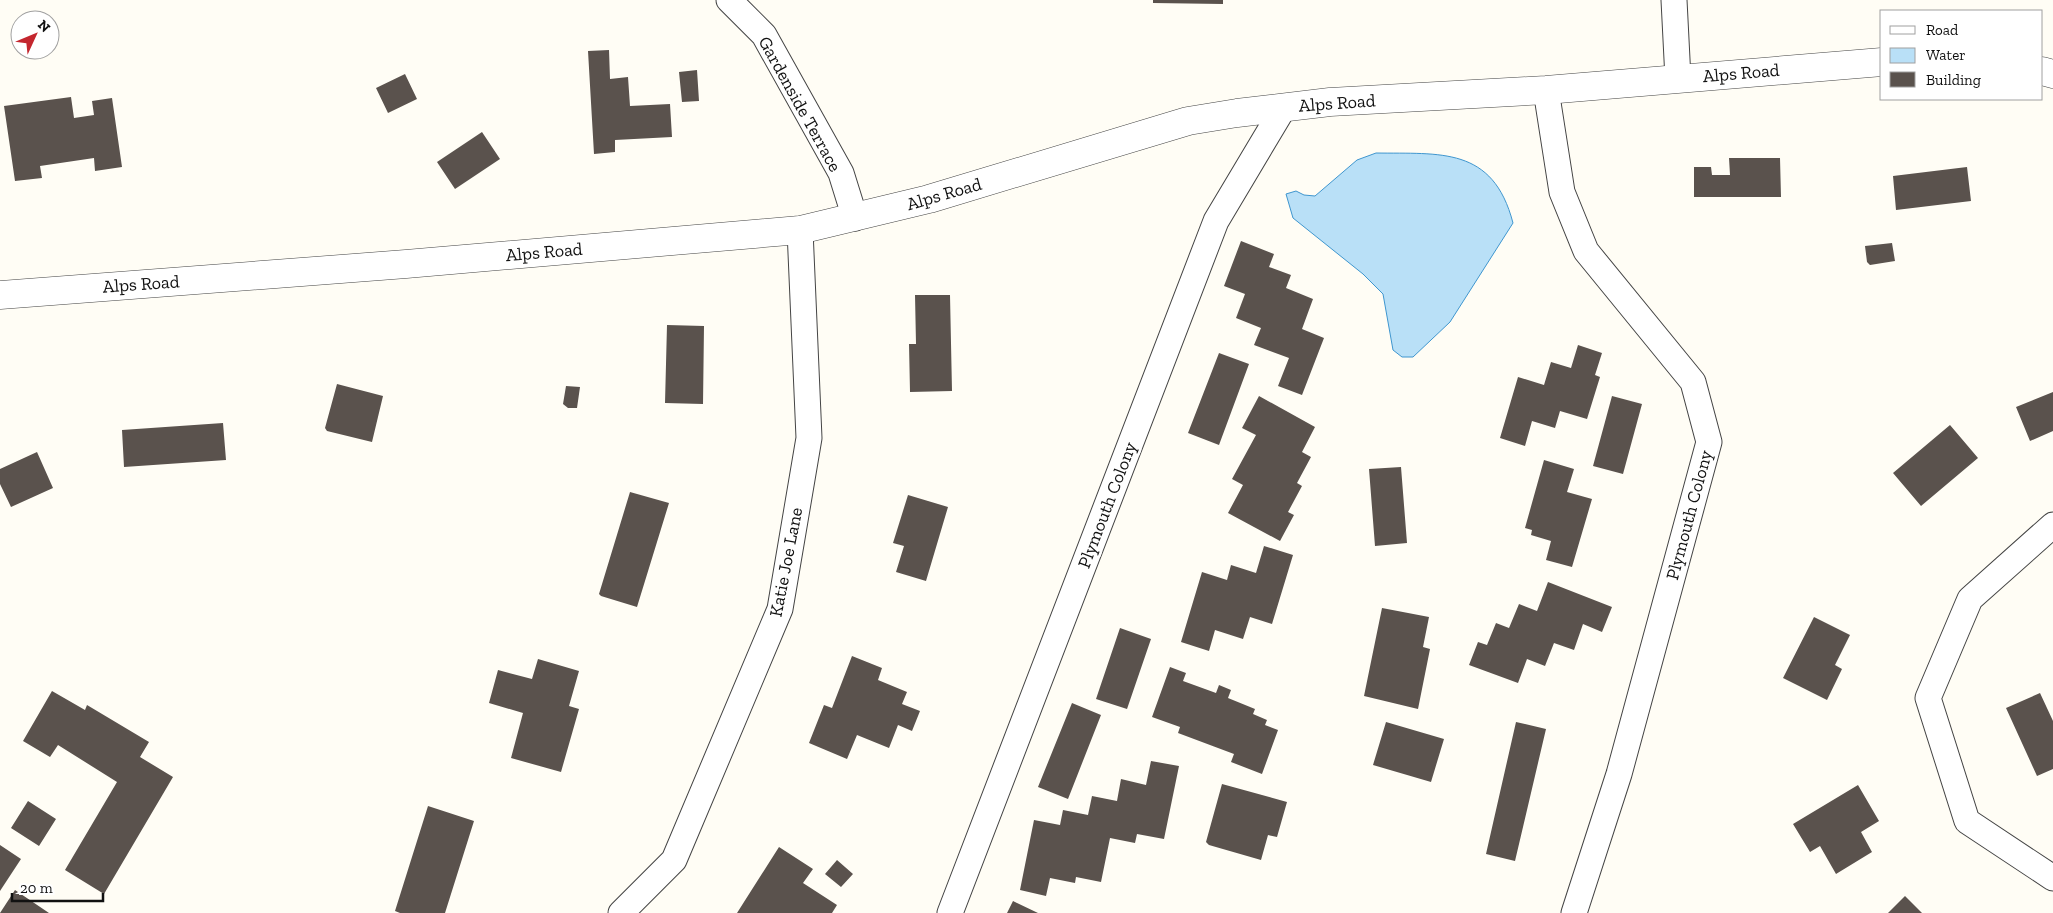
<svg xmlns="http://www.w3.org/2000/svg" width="2053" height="913" font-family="'Zilla Slab',serif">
<rect width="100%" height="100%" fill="#fffdf5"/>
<path fill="#b9e0f7" stroke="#3f96cf" d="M1376,153C1440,154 1493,146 1513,223L1450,322L1413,357H1402L1393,350L1383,294L1363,274L1293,218L1286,194L1296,191L1304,195L1315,196L1357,160Z"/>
<path fill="#5a524d" d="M1153,0H1223V4L1153,3Z
M609,50L610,79L628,77L630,106L670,104L672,137L615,140V152L594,154L588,51Z
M697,70L699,101L682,102L679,72Z
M405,74L417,99L388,113L376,88Z
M71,97L74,118L94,115L92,101L112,98L122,167L95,171L94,158L40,166L42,178L15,181L4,106Z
M482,132L500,159L455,189L437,162Z
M1729,158H1780L1781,197H1694V167H1711L1712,175H1730Z
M1967,167L1971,201L1896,210L1893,176Z
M1241,241L1274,254L1269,267L1291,275L1286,288L1313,299L1302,329L1324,338L1302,395L1278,386L1289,358L1254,345L1261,328L1236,318L1245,294L1224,286Z
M1892,243L1895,261L1870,265L1867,262L1865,246Z
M915,295H950L952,391L910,392L909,344H916Z
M667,325L704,326L703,404L665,403Z
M1578,345L1602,353L1595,375L1600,377L1587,419L1560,411L1555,428L1532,421L1525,446L1500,438L1518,377L1544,385L1551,362L1571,368Z
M1219,353L1249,364L1219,445L1188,433Z
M337,384L383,396L372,442L327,431L325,428Z
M566,386L580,387L577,408H568L563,404Z
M2053,392V431L2030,441L2016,407Z
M1259,396L1315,427L1302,452L1311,457L1297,483L1302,486L1288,512L1294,515L1280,541L1228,513L1243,485L1232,479L1256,435L1242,428Z
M1612,396L1642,404L1623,474L1593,466Z
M223,423L226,460L124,467L122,430Z
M1950,425L1978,458L1921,506L1893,473Z
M37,452L53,488L11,507L0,484V469Z
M1544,460L1574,469L1567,492L1592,499L1572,567L1546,560L1551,541L1531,535L1532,530L1525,528Z
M1401,467L1407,543L1375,546L1369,469Z
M630,492L669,503L637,607L601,596L599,594Z
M908,495L948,507L926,581L896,572L904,546L893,543Z
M1264,546L1293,555L1272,624L1250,617L1243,639L1215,630L1209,651L1181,642L1202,572L1227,580L1231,565L1256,573Z
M1548,582L1612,607L1602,632L1583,624L1574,650L1554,643L1545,666L1527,659L1518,683L1469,665L1478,642L1487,645L1496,623L1509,628L1519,604L1537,611Z
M1382,608L1429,617L1423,647L1430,649L1418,709L1364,696Z
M1814,617L1850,635L1835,665L1842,669L1827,700L1783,678Z
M1120,628L1151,639L1127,709L1096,699Z
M852,656L882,668L878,680L907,692L902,704L920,711L912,731L898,725L889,748L857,735L847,759L809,743L824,705L832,708Z
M538,659L579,671L569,706L579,709L561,772L511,758L523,713L489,703L498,670L532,679Z
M1170,667L1186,673L1183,681L1216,693L1219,685L1231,690L1228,698L1255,709L1253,714L1267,720L1265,725L1278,730L1262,774L1231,762L1234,754L1178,733L1180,727L1152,717Z
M52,691L85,710L87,705L149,742L140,757L173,777L104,894L65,870L117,782L58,745L50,757L23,741Z
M2040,693L2053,721V769L2037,776L2006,708Z
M1072,703L1101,715L1068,799L1038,787Z
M1386,722L1444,739L1431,782L1373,765Z
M1516,722L1546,729L1515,861L1486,854Z
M1151,761L1179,766L1164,839L1137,834L1135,843L1110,838L1101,882L1076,877L1075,883L1050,878L1046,896L1020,890L1034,820L1060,825L1063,810L1088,815L1092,796L1117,801L1121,779L1146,785Z
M1222,784L1287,802L1277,837L1268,835L1261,860L1209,845L1206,842Z
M1858,785L1879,821L1861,832L1872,852L1836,874L1820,846L1810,852L1793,824Z
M28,801L56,819L39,846L11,828Z
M428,806L474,821L445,913H400L395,911Z
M0,845L21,859L0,891Z
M779,847L813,869L803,883L837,905L832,913H737Z
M837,860L853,874L841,887L825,874Z
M15,890L49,913H0Z
M1905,896L1922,913H1888Z
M1013,901L1038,913H1007Z"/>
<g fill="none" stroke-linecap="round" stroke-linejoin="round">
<g stroke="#444" stroke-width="27">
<path id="minor" d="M729,0L764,35L841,173L855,218
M1674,0L1678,79
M1546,90L1562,192L1586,251L1693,382L1709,442L1619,774L1574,913
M2053,525L1970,599L1928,698L1967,821L2053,878
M621,913L674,860L780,609L809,438L800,230
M950,913L1216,221L1284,107"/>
</g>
<g stroke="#444" stroke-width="29">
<path id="tertiary" d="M2042,71L2053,74
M0,295L406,264L800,230L929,199L1188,121L1237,113L1330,102L1546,90L1882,62"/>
</g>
<use href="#minor" stroke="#fff" stroke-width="25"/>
<use href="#tertiary" stroke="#fff" stroke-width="28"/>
</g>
<g text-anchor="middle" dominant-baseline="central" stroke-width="5" stroke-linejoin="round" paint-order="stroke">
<g font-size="18" fill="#111" stroke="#fff">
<text transform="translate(1741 73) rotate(-5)">Alps Road</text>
<text transform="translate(1337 103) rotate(-4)">Alps Road</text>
<text transform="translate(800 104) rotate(61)">Gardenside Terrace</text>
<text transform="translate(944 194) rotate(-16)">Alps Road</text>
<text transform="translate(544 252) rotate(-5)">Alps Road</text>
<text transform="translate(141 284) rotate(-4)">Alps Road</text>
<text transform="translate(1107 505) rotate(-69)">Plymouth Colony</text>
<text transform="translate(1689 515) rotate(-75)">Plymouth Colony</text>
<text transform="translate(786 562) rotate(-79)">Katie Joe Lane</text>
</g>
</g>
<rect x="1880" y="10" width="162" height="90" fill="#ffffff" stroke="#a0a0a0"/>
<rect x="1890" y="26" width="25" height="8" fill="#ffffff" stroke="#a0a0a0"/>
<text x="1926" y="35" font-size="15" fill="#111111">Road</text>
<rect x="1890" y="48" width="25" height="15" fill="#b9e0f7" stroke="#a0a0a0"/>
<text x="1926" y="60" font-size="15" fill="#111111">Water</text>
<rect x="1890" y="72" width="25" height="15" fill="#5a524d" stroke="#a0a0a0"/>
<text x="1926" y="85" font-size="15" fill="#111111">Building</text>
<g transform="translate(35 35) rotate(46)"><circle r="24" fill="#ffffff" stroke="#a0a0a0"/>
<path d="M0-4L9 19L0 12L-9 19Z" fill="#c4262e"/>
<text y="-8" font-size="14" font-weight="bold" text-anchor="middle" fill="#111111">N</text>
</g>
<path d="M12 893v8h91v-8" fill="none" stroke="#111111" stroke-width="2.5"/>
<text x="20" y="893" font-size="15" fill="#111111" stroke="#ffffff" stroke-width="4" paint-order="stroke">20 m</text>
</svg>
